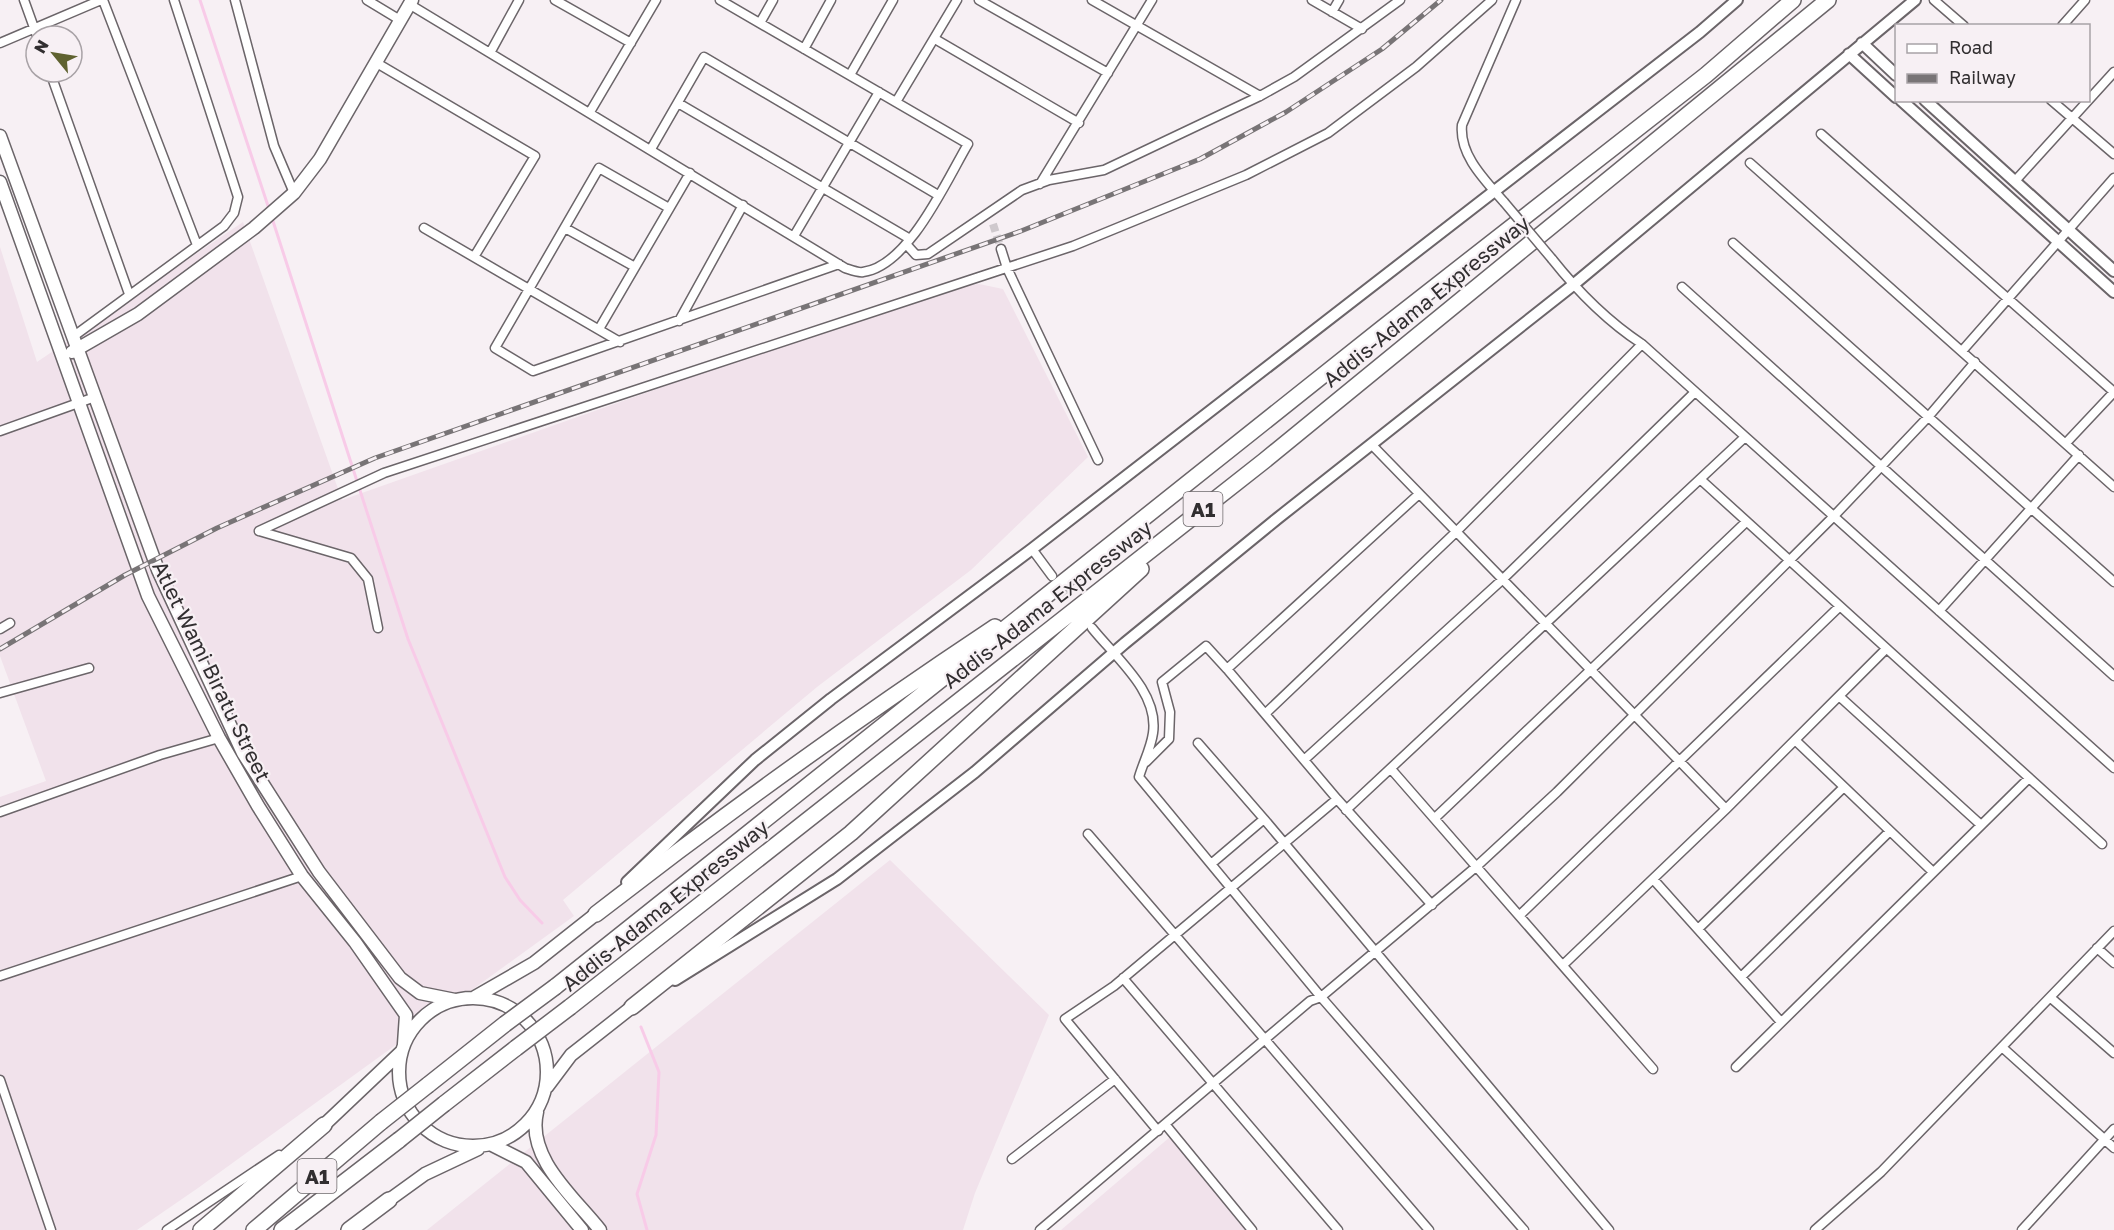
<svg xmlns="http://www.w3.org/2000/svg" width="2114" height="1230" font-family="'Golos Text',sans-serif">
<rect width="100%" height="100%" fill="#f7f0f4"/>
<path fill="#f1e2eb" d="M243,222L342,500L941,289L979,284L1003,289L1088,457L971,570L817,687L563,900L574,916L198,1188L137,1230H0V797L46,781L0,656V247L37,362Z
M890,860L1049,1015L975,1193L963,1230H427Z
M1170,1137L1245,1230H1061Z"/>
<g fill="none" stroke-linecap="round" stroke-linejoin="round">
<path stroke="#f8cbe8" stroke-width="3" d="M200,0L269,209
M272,218L408,639L505,877L520,900L542,923
M641,1027L659,1072L656,1135L637,1194L647,1230"/>
<path stroke="#cfc9cd" stroke-width="8" stroke-dasharray="8 4" stroke-linecap="butt" d="M993,224L1001,249
M1057,583L1079,611"/>
<g stroke="#6b6569" stroke-width="11">
<path id="minor" d="M24,0L37,36
M103,0L197,245
M235,0L274,146L294,193
M367,0L400,20
M555,0L631,43
M979,0L1108,73
M1092,0L1260,96
M1312,0L1362,29
M1934,0L1964,26
M409,4L845,268C851,270 858,273 863,272C909,266 946,181 968,144L720,0
M1332,12L1339,0
M760,23L773,0
M2062,26L2085,0
M935,39L1079,123
M0,43L101,0
M804,49L831,0
M490,53L519,0
M375,62L535,156L474,257
M50,72L129,294
M850,75L893,0
M2051,100L2114,154
M896,102L957,0
M678,103L910,239
M590,112L656,0
M1821,134L2114,392
M651,149L704,57L938,195
M1750,163L2114,487
M2015,181L2114,72
M1040,184L1152,0
M1504,202C1485,180 1459,155 1462,125L1516,0
M669,208L599,168L495,348L533,371L839,264
M424,228L620,342
M565,228L635,267
M794,236L879,92
M1733,243L2114,582
M906,244L916,255L928,254L1022,190L1049,180L1104,170L1260,96L1294,77L1400,0
M1001,249L1007,268L1098,460
M1552,259C1579,293 1607,321 1642,344L2114,768
M1682,287L2114,676
M679,321L743,205
M599,329L690,173
M74,336L224,226L234,213L238,197L174,0
M1962,351L2114,178
M0,431L95,397
M2066,443L2114,392
M1371,444L1726,809
M1700,479L2102,844
M259,531L384,473L1073,246L1246,175L1328,133L1416,67L1492,0
M259,531L351,558L368,579L378,628
M1032,549L1052,576
M1939,611L2079,455
M1092,628C1115,657 1159,692 1153,733C1151,748 1143,763 1139,777L1321,997L1524,1230
M0,629L10,623
M1227,669L1337,799L1432,905
M0,693L89,668
M1839,696L1981,825
M1266,713L1456,532L1642,344
M1795,740L1933,872
M1198,743L1264,819L1211,864
M1304,760L1503,579L1695,392
M1146,762L1169,739L1170,712L1162,682L1206,646L1227,669L1419,494
M1391,769L1653,1069
M1346,810L1745,437
M0,812L160,755L219,738
M1435,818L1746,522
M1264,819L1609,1230
M1088,834L1429,1230
M1653,879L1781,1022
M1520,915L1839,607
M1698,929L1844,787
M2097,948L2114,963
M1563,965L1726,809L1886,649
M0,976L302,876
M1741,977L1890,831
M1123,978L1338,1230
M2051,998L2114,1053
M2003,1048L2114,1148
M1736,1067L2029,778
M0,1080L51,1230
M1165,1124L1252,1230
M1158,1131L1065,1019L1114,986L1337,799
M1012,1159L1115,1079
M167,1230L279,1155
M1040,1230L1310,1001L1321,997L1477,866L1557,792L1834,516L1929,416L1975,362
M1815,1230L1881,1172L2114,931
M2022,1230L2114,1129"/>
</g>
<g stroke="#6b6569" stroke-width="14">
<path id="tertiary" d="M1862,43L1896,75
M1849,54L1896,97
M1901,100L2114,292
M1925,100L2114,271
M627,882L755,760L831,699L1032,549L1700,32L1737,0
M675,980L837,879L975,772L1125,643L1278,518L1573,285L1915,0"/>
</g>
<g stroke="#6b6569" stroke-width="15">
<path id="secondary" d="M0,136L158,570L243,753L319,872L400,978L420,993L455,1000
M0,182L148,596L219,738L258,806L302,876L355,942L406,1015L404,1044
M72,352L138,314L254,228L294,193L320,159L412,0
M475,997L534,963L596,914
M399 1072a74 74 0 1 1 148 0a74 74 0 1 1-148 0Z
M547,1087L571,1055L632,1007
M537,1112C526,1158 574,1197 600,1230
M324,1125L401,1052
M490,1144L526,1162L582,1230
M389,1200L425,1174L478,1149"/>
</g>
<g stroke="#6b6569" stroke-width="18">
<path id="motorway" d="M596,914C726,813 858,718 995,627
M555,987L1381,329L1706,75L1793,0
M570,1007L1264,461L1828,0
M632,1007L851,833L1141,569
M428,1085L505,1024
M444,1104L516,1048
M201,1230L324,1125
M254,1230L381,1122
M282,1230L399,1140
M349,1230L389,1200"/>
</g>
<use href="#minor" stroke="#fff" stroke-width="8"/>
<use href="#tertiary" stroke="#fff" stroke-width="10"/>
<use href="#secondary" stroke="#fff" stroke-width="12"/>
<use href="#motorway" stroke="#fff" stroke-width="15"/>
<g stroke="#787476" stroke-width="5">
<path id="rail" d="M0,649L125,575L217,528L375,458L1021,231L1200,159L1286,112L1382,49L1441,0"/>
</g>
<use href="#rail" stroke="#f7f0f4" stroke-width="3" stroke-dasharray="9" stroke-linecap="butt"/>
<g stroke="#6b6569" stroke-width="11" stroke-linecap="butt">
<path id="minor-bridge" d="M1504,202L1552,259"/>
</g>
<g stroke="#6b6569" stroke-width="18" stroke-linecap="butt">
<path id="motorway-bridge" d="M505,1024L555,987
M516,1048L570,1007
M381,1122L428,1085
M399,1140L444,1104"/>
</g>
<use href="#minor-bridge" stroke="#fff" stroke-width="8"/>
<use href="#motorway-bridge" stroke="#fff" stroke-width="15"/>
</g>
<g text-anchor="middle" dominant-baseline="central" stroke-width="4.5" stroke-linejoin="round" paint-order="stroke">
<g fill="#f7f0f4" stroke="#6c686b" stroke-width="1.5">
<rect x="1183.5" y="492" width="39" height="34" rx="4.5"/>
<rect x="297.5" y="1159" width="39" height="34" rx="4.5"/>
</g>
<g font-size="20" font-weight="bold" fill="#312e30">
<text x="1203" y="509">A1</text>
<text x="317" y="1176">A1</text>
</g>
<g font-size="21" fill="#312e30" stroke="#f7f0f4">
<text transform="translate(1426 301) rotate(-39)">Addis-Adama Expressway</text>
<text transform="translate(1047 604) rotate(-38)">Addis-Adama Expressway</text>
<text transform="translate(212 671) rotate(64)">Atlet Wami Biratu Street</text>
<text transform="translate(665 905) rotate(-39)">Addis-Adama Expressway</text>
</g>
</g>
<rect x="1895" y="24" width="195" height="78" fill="#f7f0f4" stroke="#a8a2a6" stroke-width="1.5"/>
<rect x="1907" y="44" width="30" height="9" fill="#ffffff" stroke="#a8a2a6" stroke-width="1.5"/>
<text x="1949" y="54" font-size="18" fill="#312e30">Road</text>
<rect x="1907" y="74" width="30" height="9" fill="#787476" stroke="#a8a2a6" stroke-width="1.5"/>
<text x="1949" y="84" font-size="18" fill="#312e30">Railway</text>
<g transform="translate(54 54) rotate(300)"><circle r="28" fill="#f7f0f4" stroke="#a8a2a6" stroke-width="1.5"/>
<path d="M0-4.5L10 22L0 15L-10 22Z" fill="#5f6230"/>
<text y="-9" font-size="16" font-weight="bold" text-anchor="middle" fill="#312e30">N</text>
</g>
</svg>
